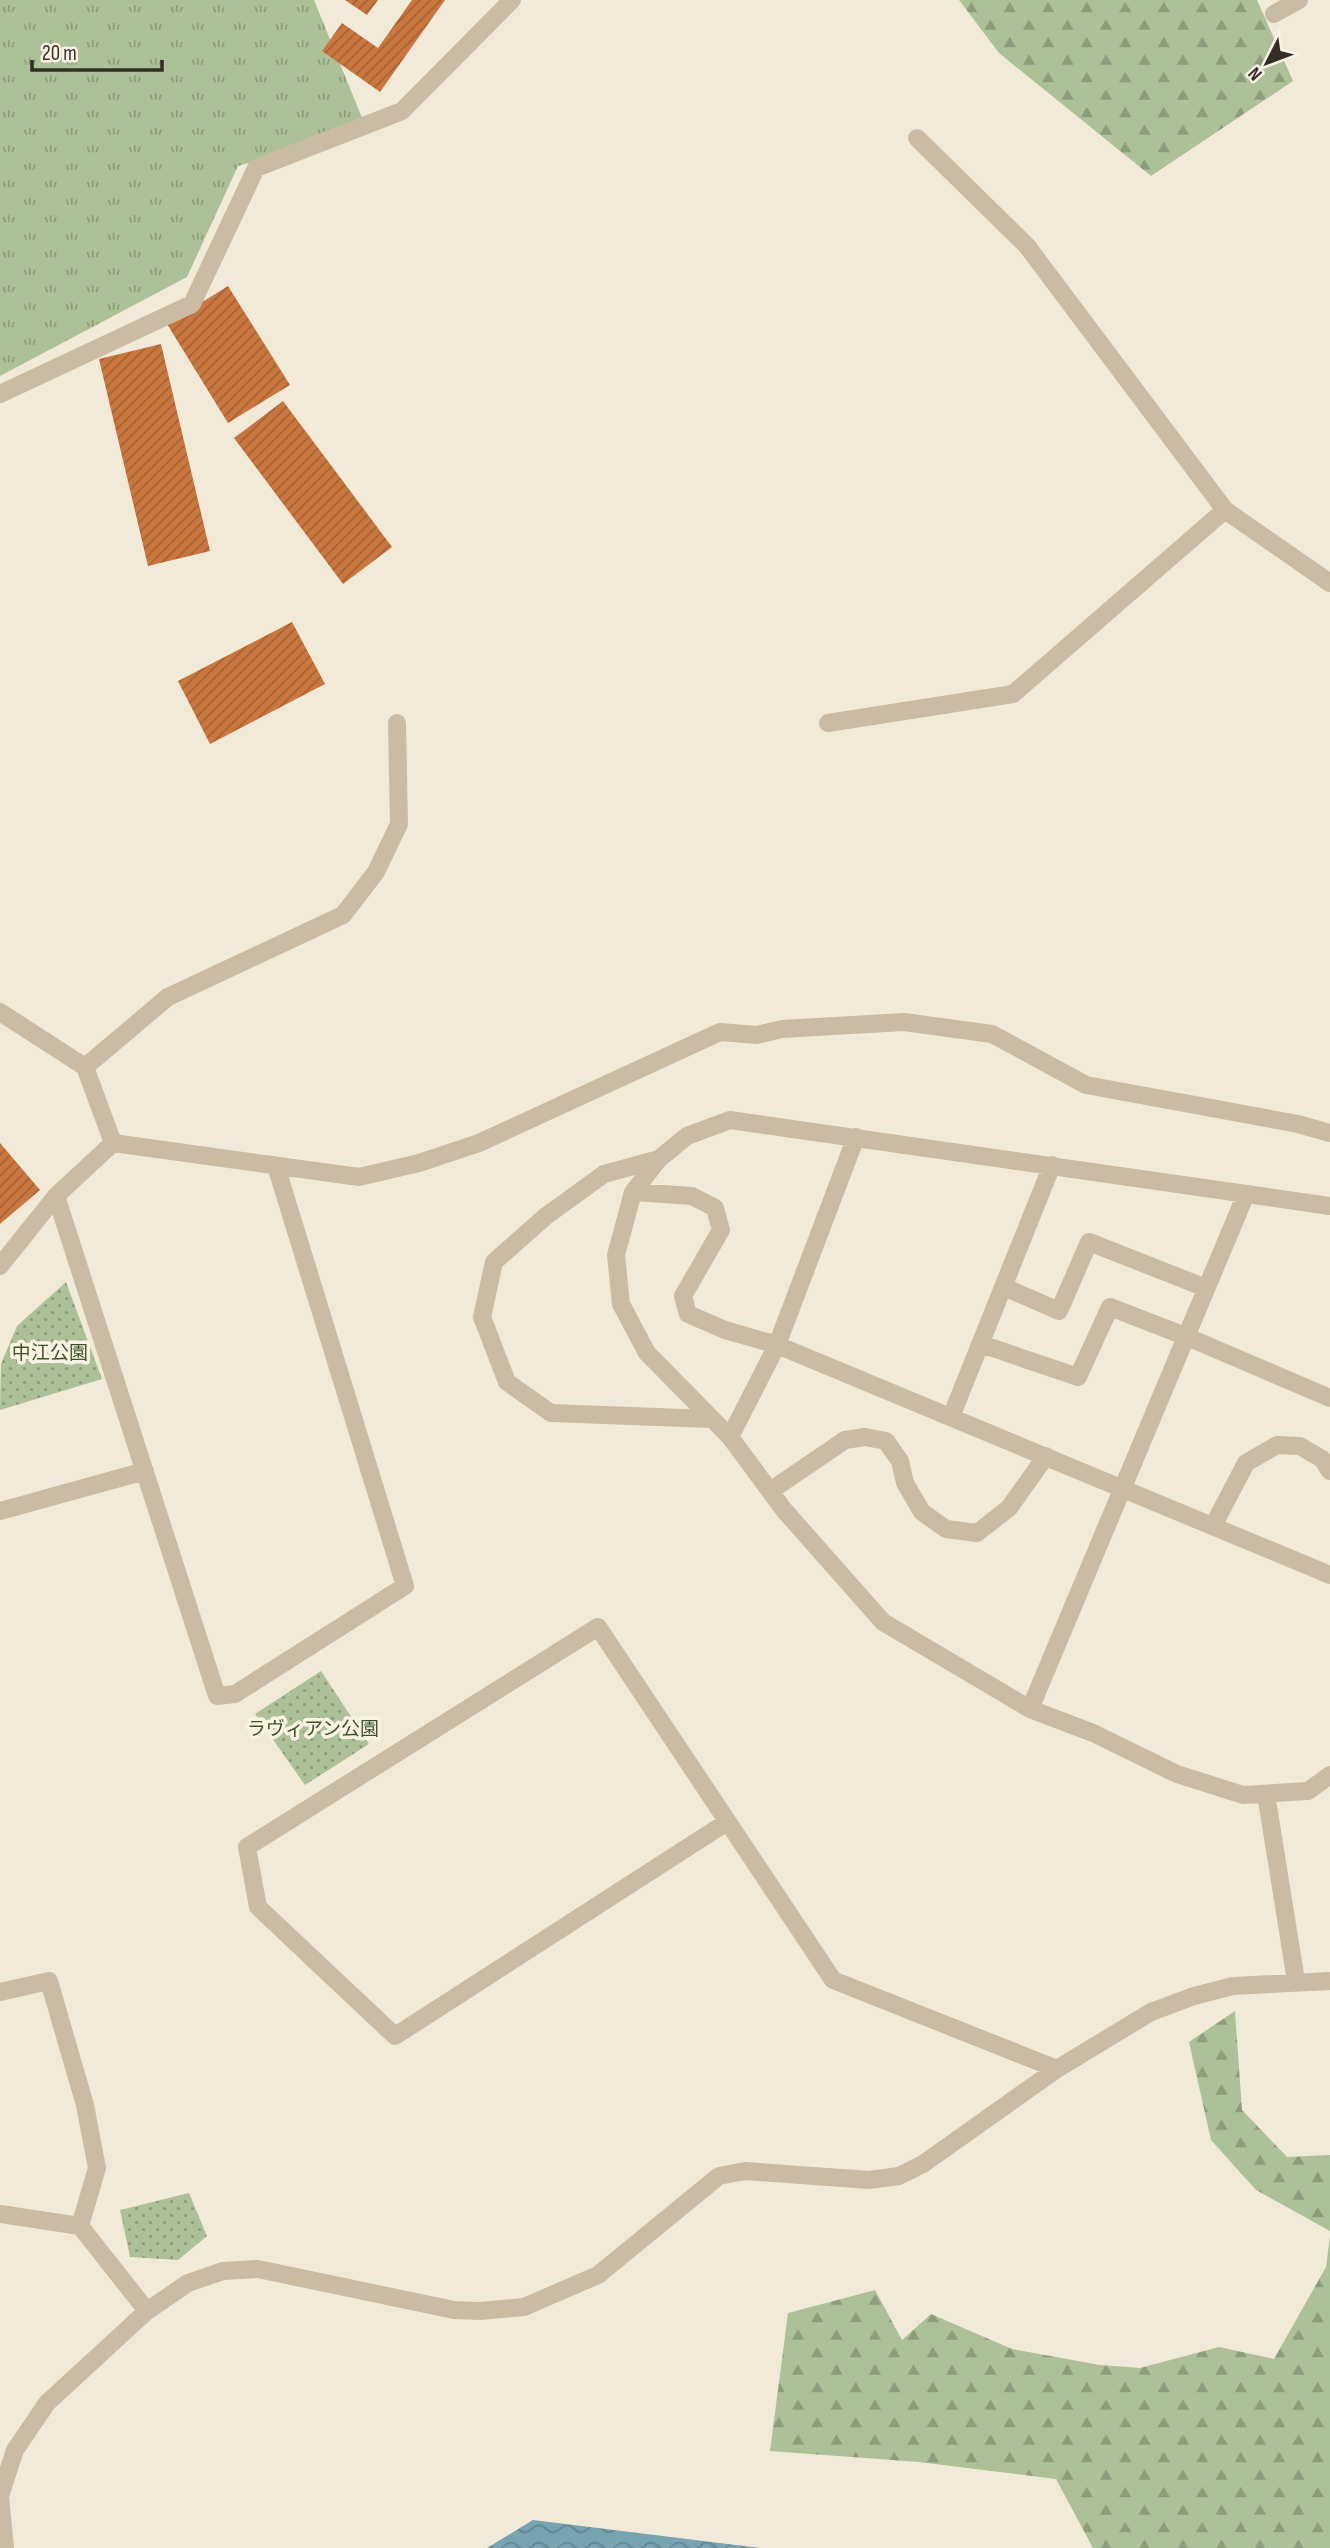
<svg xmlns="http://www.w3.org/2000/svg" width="1330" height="2548" font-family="'Sofia Sans Condensed','Noto Sans JP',sans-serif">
<defs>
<pattern id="grass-tufts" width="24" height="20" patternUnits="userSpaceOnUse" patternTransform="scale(1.75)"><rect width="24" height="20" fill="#acc198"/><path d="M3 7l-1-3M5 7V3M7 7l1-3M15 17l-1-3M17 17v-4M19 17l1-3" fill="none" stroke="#8d9d7c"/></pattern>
<pattern id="forest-firs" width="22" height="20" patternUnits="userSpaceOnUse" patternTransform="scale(1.75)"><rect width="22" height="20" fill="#acc198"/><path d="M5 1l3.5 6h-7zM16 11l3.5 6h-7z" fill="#8d9d7c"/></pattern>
<pattern id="park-dots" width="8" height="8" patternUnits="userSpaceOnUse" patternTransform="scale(1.75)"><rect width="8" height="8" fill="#acc198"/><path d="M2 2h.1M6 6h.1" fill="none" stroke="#8d9d7c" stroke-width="1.8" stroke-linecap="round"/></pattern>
<pattern id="water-waves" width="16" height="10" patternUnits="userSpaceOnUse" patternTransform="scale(1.75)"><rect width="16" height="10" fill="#76a4b0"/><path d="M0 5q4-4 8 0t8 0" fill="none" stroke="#62868f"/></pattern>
<pattern id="building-hatch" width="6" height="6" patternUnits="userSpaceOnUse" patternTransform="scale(1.75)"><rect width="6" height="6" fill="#ca773e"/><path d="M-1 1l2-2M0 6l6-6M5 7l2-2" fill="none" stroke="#a56234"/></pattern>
</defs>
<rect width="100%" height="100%" fill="#f2ead8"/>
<path fill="url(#grass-tufts)" d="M0,0H314L367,130L238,166L187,277L0,376Z"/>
<path fill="url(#forest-firs)" d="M959,0H1257L1293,81L1151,176L999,53Z
M1235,2011L1242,2110L1287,2157L1330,2155V2231L1256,2190L1211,2140L1189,2042Z
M1330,2236V2548H1093L1056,2479L919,2462L770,2451L788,2313L875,2290L902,2340L931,2314L1012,2349L1100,2365L1140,2368L1219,2347L1274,2359L1326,2267Z"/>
<path fill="url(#park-dots)" d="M66,1282L102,1379L0,1410L1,1364L17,1326Z
M321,1671L369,1744L305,1785L255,1714Z
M189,2193L207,2236L178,2260L130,2257L120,2210Z"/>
<path fill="url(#water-waves)" d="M533,2520L760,2548H487Z"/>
<path fill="url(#building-hatch)" d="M345,0H378L367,15Z
M412,0H445L380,92L322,51L342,23L378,48Z
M228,286L290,385L228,423L167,324Z
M161,344L210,551L148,566L99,359Z
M283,401L392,547L343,584L234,438Z
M292,622L325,684L210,744L178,681Z
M0,1143L40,1190L0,1224Z"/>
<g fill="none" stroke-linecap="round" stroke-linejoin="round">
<path stroke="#cabca4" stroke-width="18" d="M1274,14L1299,0
M917,138L1027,246L1225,510L1330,583
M0,394L192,304L256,168L402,111L512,0
M828,723L1013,694L1225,510
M0,1012L85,1067L113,1143L359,1177L419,1163L479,1143L720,1032L757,1035L782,1029L904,1022L992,1034L1086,1085L1298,1124L1330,1133
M85,1067L168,997L343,915L376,872L399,824L397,723
M113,1143L56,1196L217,1696L235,1694L405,1586L276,1166
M659,1159L604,1174L546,1216L494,1262L482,1317L507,1382L551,1413L711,1419
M633,1192L692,1196L715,1208L721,1230L683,1296L688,1314L725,1330L777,1345L1330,1575
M1330,1206L730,1120L687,1136L659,1159L633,1192L616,1255L621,1304L647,1353L730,1437L784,1510L883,1622L1030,1709L1093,1733L1177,1774L1243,1795L1308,1791L1330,1775
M0,1266L56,1196
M1004,1287L1059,1311L1089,1242L1206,1288
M981,1344L1078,1377L1110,1307L1185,1336L1330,1398
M951,1417L1052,1165
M730,1437L777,1345L856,1137
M770,1491L845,1440L865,1437L886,1441L900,1461L905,1483L922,1512L946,1529L977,1533L1009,1508L1046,1456
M0,1511L145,1471
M1213,1526L1246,1463L1277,1445L1300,1446L1322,1459L1330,1471
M1030,1709L1246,1194
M1266,1794L1296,1981
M727,1822L395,2036L258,1907L247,1847L598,1627L833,1980L1057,2069
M0,1992L49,1981L85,2105L97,2168L80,2226
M0,2214L80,2226L147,2311
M5,2548L0,2496L15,2450L47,2403L147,2311L188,2283L223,2271L258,2269L454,2310L480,2311L524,2307L598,2275L719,2176L745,2171L869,2180L899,2176L923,2164L1057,2069L1151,2012L1194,1996L1233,1986L1330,1981"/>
</g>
<g text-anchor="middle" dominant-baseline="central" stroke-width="7" stroke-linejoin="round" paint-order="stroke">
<g font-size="19" fill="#3d5429" stroke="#faf3e4">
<text x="50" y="1353">中江公園</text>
<text x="313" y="1729">ラヴィアン公園</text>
</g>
</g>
<g transform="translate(1267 63) rotate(228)" stroke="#faf3e4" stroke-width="5" paint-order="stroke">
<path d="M0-5L12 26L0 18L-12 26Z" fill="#352d26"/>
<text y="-10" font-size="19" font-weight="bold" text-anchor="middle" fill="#352d26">N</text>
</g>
<path d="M32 60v10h130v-10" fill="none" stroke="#352d26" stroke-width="3.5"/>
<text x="42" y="60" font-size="21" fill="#352d26" stroke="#faf3e4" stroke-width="5" paint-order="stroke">20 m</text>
</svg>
